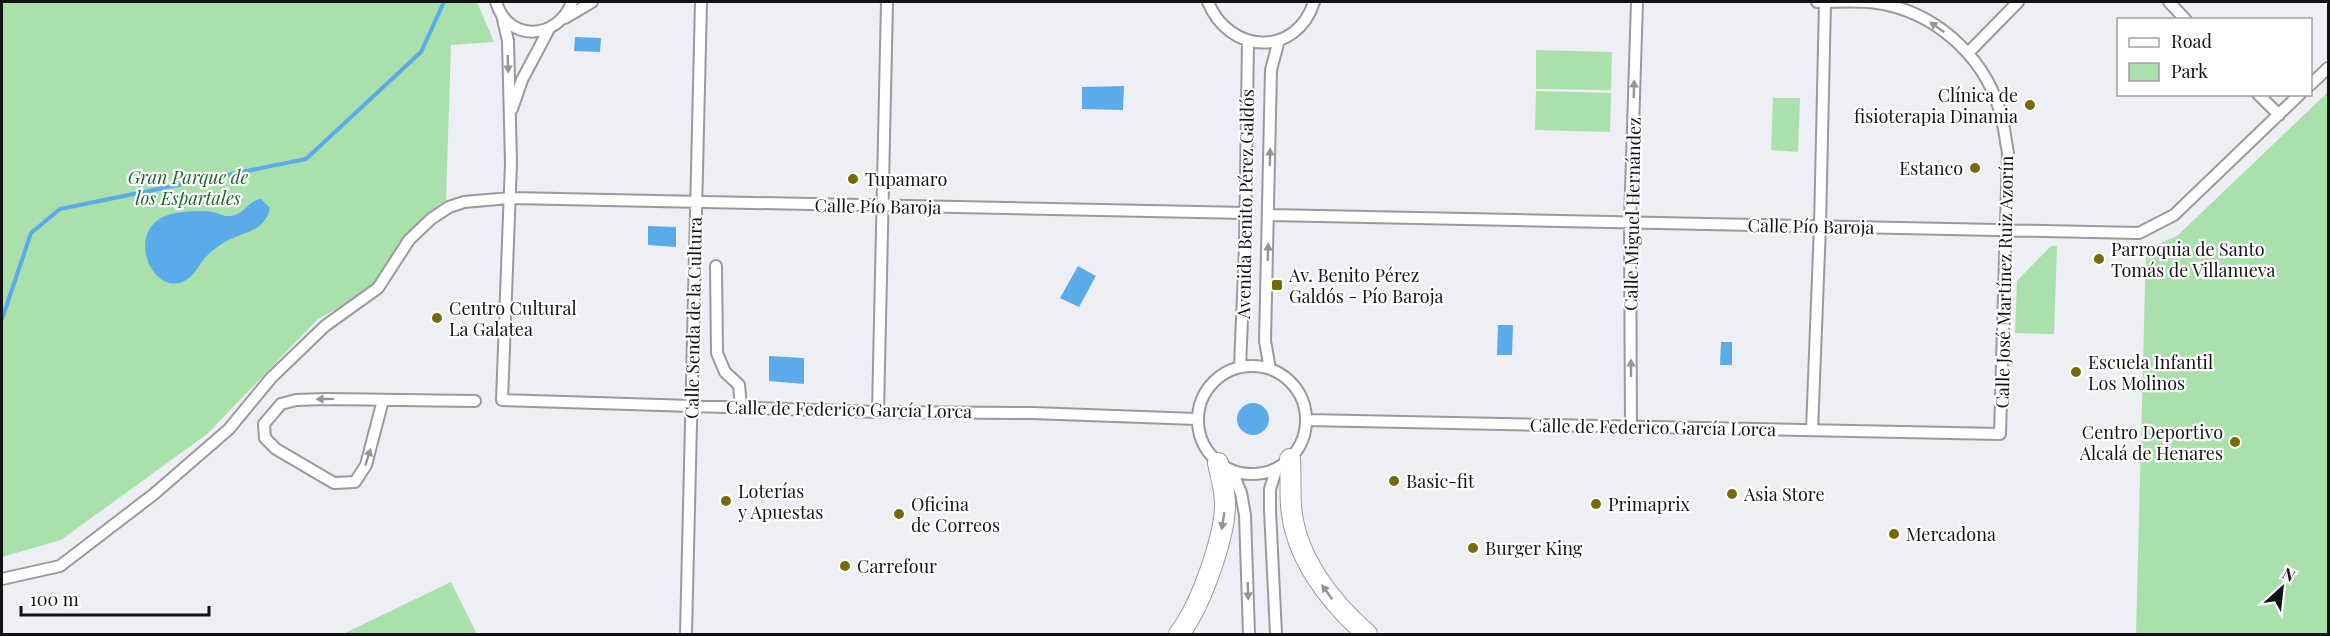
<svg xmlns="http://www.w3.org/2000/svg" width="2330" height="636" font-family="'Playfair Display',serif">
<rect width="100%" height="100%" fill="#eeeff4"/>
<path fill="#a9e0ab" d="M2,2H477L494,42L451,45L446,199L442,207L406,235L389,265L366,293L318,319L207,434L61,540L2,557Z
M1536,50L1612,52L1611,90L1536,89Z
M1536,91L1611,93L1610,132L1535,130Z
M2328,92V634H2136L2146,249L2177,236Z
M1773,98H1800L1798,152L1771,150Z
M2051,246H2057L2054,334L2015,333L2017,281Z
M451,582L477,634H343Z"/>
<path fill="#5babea" d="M575,37L601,38L600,52L574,51Z
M1124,86L1123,110L1082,109V87Z
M261,199L270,208C264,233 244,231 225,242C218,246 209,253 204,259C199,265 194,276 186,280C152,301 119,223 176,213C188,211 201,210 213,212C219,213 224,217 230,216C244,215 249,200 261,199Z
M648,226L676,227V247L648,245Z
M1078,266L1096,276L1079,307L1060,298Z
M1498,325H1513L1512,355H1497Z
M1721,342H1732V365H1720Z
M769,356L804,358V384L769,381Z
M1237 419a16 16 0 1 1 32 0a16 16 0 1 1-32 0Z"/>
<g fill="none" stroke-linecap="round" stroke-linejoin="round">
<path stroke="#5babea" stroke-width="4" d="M2,319L31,233L60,209L306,159L421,52L444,2"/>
<g stroke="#999a9f" stroke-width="14">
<path id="street" d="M496,2C508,43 558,40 572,2
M1208,2C1229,54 1296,58 1314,2
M2169,2L2186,20
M502,15L508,41L511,163L502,400L878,412L1032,413L1197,419
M565,18L592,2
M1968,53L2018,2
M2310,85L2328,68
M2258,94L2279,115
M512,109L522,80L549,29
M1269,215L2139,233L2174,215L2300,94
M716,266L717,353L725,372L739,385L741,407
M1198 420a54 54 0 1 1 108 0a54 54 0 1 1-108 0Z
M1240,367L1245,247L1248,41
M1270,369L1265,341L1271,70L1279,40
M383,400L366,465L355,482L334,483L276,449L265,438L264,424L281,404L296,400L326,399L475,401
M878,412L887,2
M1307,420L2000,434L2008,153C2005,138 2004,122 1999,108C1982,54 1933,11 1877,3C1858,0 1837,2 1817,2
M1631,427L1630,222L1637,2
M1812,430L1820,226L1825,2
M1276,470L1270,489V510L1276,634
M1232,471L1241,493L1245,515L1249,634
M2,579L60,566L154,494L229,429L271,378L325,326L378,288L409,240L431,219L449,207L464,202L511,198L1246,213
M686,634L701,2"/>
</g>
<g stroke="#999a9f" stroke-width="22">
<path id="highway" d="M1290,459C1291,475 1290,490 1291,506C1295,557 1330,602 1367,634
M1179,634C1200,607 1225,538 1225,504C1225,490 1221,477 1218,463"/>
</g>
<use href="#street" stroke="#fff" stroke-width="10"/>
<use href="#highway" stroke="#fff" stroke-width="20"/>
</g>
<defs><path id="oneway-solid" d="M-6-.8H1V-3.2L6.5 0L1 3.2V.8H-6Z" transform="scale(1.5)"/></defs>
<g fill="#959596">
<use href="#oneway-solid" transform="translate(1937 27) rotate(-145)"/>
<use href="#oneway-solid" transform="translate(508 64) rotate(88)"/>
<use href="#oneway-solid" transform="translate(1634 89) rotate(-88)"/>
<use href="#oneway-solid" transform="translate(1270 157) rotate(-89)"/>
<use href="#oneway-solid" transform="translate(1268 252) rotate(-88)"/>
<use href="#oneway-solid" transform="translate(1631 368) rotate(-90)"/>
<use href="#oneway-solid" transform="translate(325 399) rotate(179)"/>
<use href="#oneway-solid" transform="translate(368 457) rotate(-72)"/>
<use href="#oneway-solid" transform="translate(1223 521) rotate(99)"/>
<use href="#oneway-solid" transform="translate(1248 591) rotate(88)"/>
<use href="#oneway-solid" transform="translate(1327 592) rotate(-126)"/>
</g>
<g fill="#756b06" stroke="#fff" stroke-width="2">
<circle cx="2030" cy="105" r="6"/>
<circle cx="1975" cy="168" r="6"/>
<circle cx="853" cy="179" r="6"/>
<circle cx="2099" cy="259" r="6"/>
<rect x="1271" y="279" width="12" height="12" rx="3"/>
<circle cx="437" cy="318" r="6"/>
<circle cx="2076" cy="372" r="6"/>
<circle cx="2235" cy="442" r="6"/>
<circle cx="1394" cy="481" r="6"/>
<circle cx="1732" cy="494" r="6"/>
<circle cx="726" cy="501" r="6"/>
<circle cx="1596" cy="504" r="6"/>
<circle cx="899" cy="514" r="6"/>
<circle cx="1894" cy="534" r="6"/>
<circle cx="1473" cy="548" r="6"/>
<circle cx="845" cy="566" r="6"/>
</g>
<g text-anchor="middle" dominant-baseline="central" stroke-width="4.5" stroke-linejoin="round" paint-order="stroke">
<g font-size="18" fill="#131315" stroke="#fff" text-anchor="start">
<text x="2018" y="95" text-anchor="end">Clínica de<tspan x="2018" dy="21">fisioterapia Dinamia</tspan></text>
<text x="1963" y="168" text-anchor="end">Estanco</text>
<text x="865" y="179">Tupamaro</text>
<text x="2111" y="249">Parroquia de Santo<tspan x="2111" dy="21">Tomás de Villanueva</tspan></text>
<text x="1289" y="275">Av. Benito Pérez<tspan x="1289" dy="21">Galdós - Pío Baroja</tspan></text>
<text x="449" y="308">Centro Cultural<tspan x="449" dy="21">La Galatea</tspan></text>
<text x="2088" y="362">Escuela Infantil<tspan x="2088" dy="21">Los Molinos</tspan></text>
<text x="2223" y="432" text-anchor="end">Centro Deportivo<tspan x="2223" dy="21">Alcalá de Henares</tspan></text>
<text x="1406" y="481">Basic-fit</text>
<text x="738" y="491">Loterías<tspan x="738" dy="21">y Apuestas</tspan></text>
<text x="1744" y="494">Asia Store</text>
<text x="911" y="504">Oficina<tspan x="911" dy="21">de Correos</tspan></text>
<text x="1608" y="504">Primaprix</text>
<text x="1906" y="534">Mercadona</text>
<text x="1485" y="548">Burger King</text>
<text x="857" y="566">Carrefour</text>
</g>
<g font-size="18" font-style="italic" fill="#1a6627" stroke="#fff">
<text x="188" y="177">Gran Parque de<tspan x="188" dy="21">los Espartales</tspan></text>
</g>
<g font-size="18" fill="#131315" stroke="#fff">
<text transform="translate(1245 204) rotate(-89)">Avenida Benito Pérez Galdós</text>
<text transform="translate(878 206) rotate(1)">Calle Pío Baroja</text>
<text transform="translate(1632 214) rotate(-89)">Calle Miguel Hernández</text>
<text transform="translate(1811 226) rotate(1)">Calle Pío Baroja</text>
<text transform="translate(2004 282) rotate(-89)">Calle José Martínez Ruiz Azorín</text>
<text transform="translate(693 318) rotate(-89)">Calle Senda de la Cultura</text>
<text transform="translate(849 409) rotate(1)">Calle de Federico García Lorca</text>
<text transform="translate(1653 427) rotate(1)">Calle de Federico García Lorca</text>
</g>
</g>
<rect width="2330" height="636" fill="none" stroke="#131315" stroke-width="6"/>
<rect x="2117" y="18" width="195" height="78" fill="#ffffff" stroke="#a1a1a1" stroke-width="1.5"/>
<rect x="2129" y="38" width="30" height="9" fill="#ffffff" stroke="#a1a1a1" stroke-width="1.5"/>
<text x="2171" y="48" font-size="18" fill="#131315">Road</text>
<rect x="2129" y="63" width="30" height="18" fill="#a9e0ab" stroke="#a1a1a1" stroke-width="1.5"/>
<text x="2171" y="78" font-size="18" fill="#131315">Park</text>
<g transform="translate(2282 588) rotate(27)" stroke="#ffffff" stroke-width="4.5" paint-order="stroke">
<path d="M0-4.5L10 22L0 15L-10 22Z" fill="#131315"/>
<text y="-9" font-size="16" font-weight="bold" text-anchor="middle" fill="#131315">N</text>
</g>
<path d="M21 606v9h188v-9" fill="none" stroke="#131315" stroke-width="3"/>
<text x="30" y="606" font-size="18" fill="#131315" stroke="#ffffff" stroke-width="4.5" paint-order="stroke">100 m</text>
</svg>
